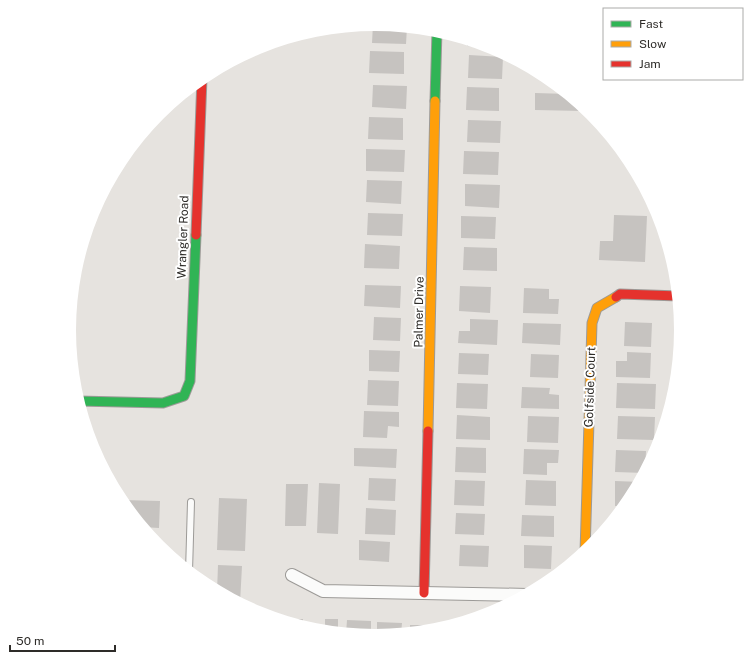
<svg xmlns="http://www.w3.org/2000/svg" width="751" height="661" font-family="'Public Sans',sans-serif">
<rect width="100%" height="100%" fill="#e6e3df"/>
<path fill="#c6c3c0" d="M373,24L407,27L406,44L372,43Z
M467,40L489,46V47L467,46Z
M370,51L404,52V74L369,73Z
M469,55L503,57L502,79L468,78Z
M373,85L407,86L406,109L372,107Z
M467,87L499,88V111L466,110Z
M535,93L568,94L582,106V111L535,110Z
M369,117L403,118V140L368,139Z
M468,120L501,121L500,143L467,142Z
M366,149L405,150L404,172L366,171Z
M464,151L499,152L498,175L463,174Z
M367,180L402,181L401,204L366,202Z
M465,184L500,185L499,208L465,206Z
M368,213L403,214L402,236L367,235Z
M614,215L647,216L645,262L599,260L600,241H613Z
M461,216L496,217L495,239L461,238Z
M365,244L400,246L399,269L364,268Z
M464,247L497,248V271L463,270Z
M365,285L401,286L400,308L364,306Z
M460,286L491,287L490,313L459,311Z
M524,288L549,289V299H559L558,314L523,313Z
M374,317L401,318L400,341L373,340Z
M470,319L498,320L497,345L458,343L459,331H470Z
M625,322L652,323L651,347L624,346Z
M523,323L561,324L560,345L522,343Z
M369,350L400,351L399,372L369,371Z
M627,352L651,353L650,378L616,377V361H627Z
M459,353L489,354L488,375L458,374Z
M531,354L559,355L558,378L530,377Z
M368,380L399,381L398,406L367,405Z
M457,383L488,384L487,409L456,408Z
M617,383L656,384L655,409L616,408Z
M522,387L550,388L549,394L559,395V409L521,408Z
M364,411L399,412V427L388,426L387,438L363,437Z
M457,415L490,417V440L456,439Z
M528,416L559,417L558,443L527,442Z
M618,416L655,417L654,440L617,439Z
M456,447L486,448V473L455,472Z
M354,448L397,449L396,468L354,466Z
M524,449L559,450L558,463H547V475L523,474Z
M616,450L646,451L645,473L615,472Z
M369,478L396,479L395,501L368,500Z
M455,480L485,481L484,506L454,505Z
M526,480L556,481V506L525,505Z
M615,481L641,482L626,506H615Z
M319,483L340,484L338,534L317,533Z
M286,484H308L306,526H285Z
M219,498L247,499L245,551L217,550Z
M123,500L160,501L159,528L142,527L123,503Z
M366,508L396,510L395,535L365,534Z
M456,513L485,514L484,535L455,534Z
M522,515L554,516V537L521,536Z
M359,540L390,542L389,562L359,560Z
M460,545L489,546L488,567L459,566Z
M524,545L552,546L551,569L524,568Z
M218,565L242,566L240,603L217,592Z
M282,619H303V627L282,621Z
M325,619H338V633L313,630V627L325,628Z
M347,620L371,621V637L346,634Z
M377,622L402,623L401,634L377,637Z
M441,623L459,624L440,630Z
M410,625H423V632L410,634Z"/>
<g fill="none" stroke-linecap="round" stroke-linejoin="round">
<g stroke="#9c9a97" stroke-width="8">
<path id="lane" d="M180,565H189
M189,572L191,502"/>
</g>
<g stroke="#9c9a97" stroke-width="14">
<path id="street" d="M292,575L323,591L528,595"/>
</g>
<g stroke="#9c9a97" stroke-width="11">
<path id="fast" d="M435,101L437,30
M78,401L163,403L184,396L190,381L196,235"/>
</g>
<g stroke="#9c9a97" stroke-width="11">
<path id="slow" d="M428,431L435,101
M585,553L592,323L597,308L616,297"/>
</g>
<g stroke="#9c9a97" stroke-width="11">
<path id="jam" d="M196,235L202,78
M616,297L620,294L679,296
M424,593L428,431"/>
</g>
<use href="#lane" stroke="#fbfbfa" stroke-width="6"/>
<use href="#street" stroke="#fbfbfa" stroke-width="12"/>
<use href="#fast" stroke="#30b455" stroke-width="9"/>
<use href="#slow" stroke="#ff9f0a" stroke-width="9"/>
<use href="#jam" stroke="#e5322d" stroke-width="9"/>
</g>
<g text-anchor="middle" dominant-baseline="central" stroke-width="4" stroke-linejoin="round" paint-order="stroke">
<g font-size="12" fill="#2e2c29" stroke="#fff">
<text transform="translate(183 237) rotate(-88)">Wrangler Road</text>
<text transform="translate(419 312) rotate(-89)">Palmer Drive</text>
<text transform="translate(590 387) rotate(-88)">Golfside Court</text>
</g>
</g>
<path d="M0 0H751V661H0ZM76 330a299 299 0 1 1 598 0a299 299 0 1 1-598 0Z" fill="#fff" fill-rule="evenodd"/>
<rect x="603" y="8" width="140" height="72" fill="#ffffff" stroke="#ababa9"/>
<rect x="611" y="21" width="20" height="6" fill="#30b455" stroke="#ababa9"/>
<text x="639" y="28" font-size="12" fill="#2e2c29">Fast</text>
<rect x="611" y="41" width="20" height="6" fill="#ff9f0a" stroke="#ababa9"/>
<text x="639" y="48" font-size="12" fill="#2e2c29">Slow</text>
<rect x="611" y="61" width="20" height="6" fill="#e5322d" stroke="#ababa9"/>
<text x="639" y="68" font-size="12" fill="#2e2c29">Jam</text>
<path d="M10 645v6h105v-6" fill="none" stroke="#2e2c29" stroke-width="2"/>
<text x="16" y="645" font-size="12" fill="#2e2c29" stroke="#ffffff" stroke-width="3" paint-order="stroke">50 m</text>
</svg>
